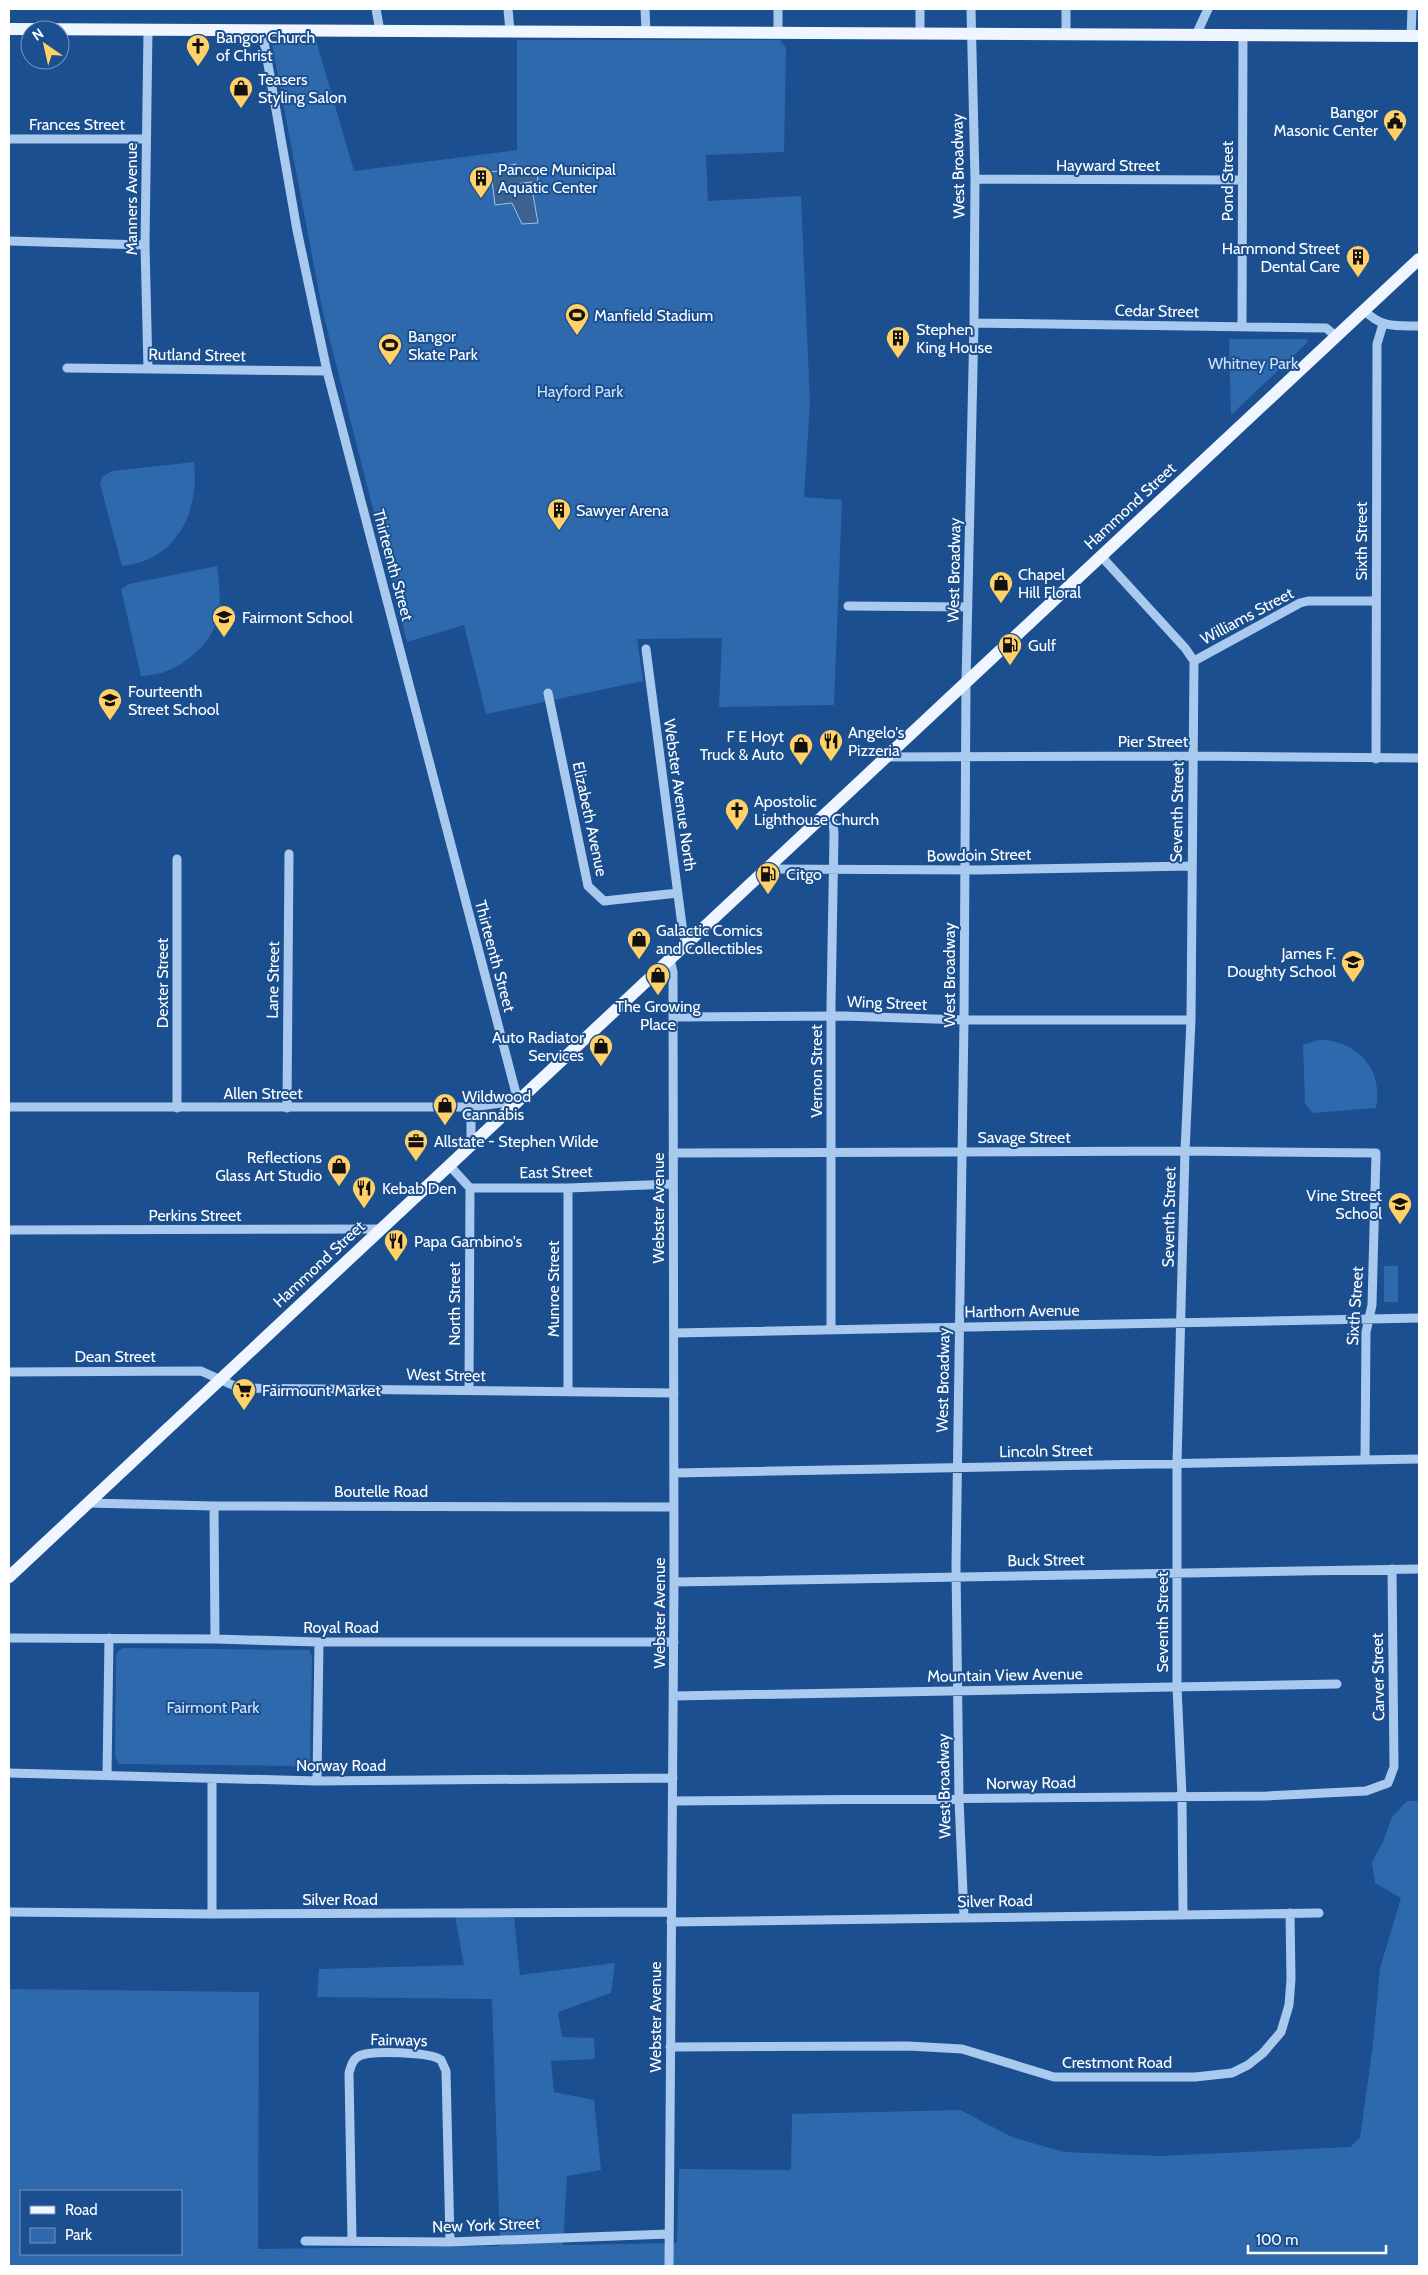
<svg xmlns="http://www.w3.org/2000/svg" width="1428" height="2275" font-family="Cabin,sans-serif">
<rect width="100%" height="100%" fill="#1b4f8f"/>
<path fill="#2e69ad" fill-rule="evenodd" d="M275,40H316L354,171L517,150V40H780L786,48L784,152L706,155L708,201L801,196L810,403L804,497L842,500L834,705L719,707L722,638L637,639L643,681L486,714L464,625L407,642L323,313L272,45Z
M1229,339H1306L1308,342L1231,415Z
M194,462C200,512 176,561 122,566L100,484L102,477L112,471Z
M217,566C219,583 222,603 217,620C210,644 187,664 164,672C157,675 148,675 141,676L121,589L129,584Z
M1318,1040C1357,1039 1384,1070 1376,1108L1313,1113L1305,1104L1303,1045Z
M1384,1266H1398V1302H1384Z
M123,1648L309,1650L312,1656L310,1761L301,1766L119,1764L115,1756L116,1656L118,1651Z
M1407,1801H1419V2266H9V1989L259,1992L258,2249L500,2246L492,1999L317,1997L319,1969L464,1965L455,1916L514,1918L520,1975L615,1963L611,1993L558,2012L562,2037L594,2038L595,2059L551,2061L554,2092L594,2100L601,2170L567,2176L563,2245L677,2243L679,2169L791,2170L792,2114L960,2110L1012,2137L1064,2152L1160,2156L1350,2147L1360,2138L1373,2044L1380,1968L1401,1898L1375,1883L1372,1862L1383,1842L1392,1817ZM21,2191H181V2254H21Z"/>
<path fill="#3c6290" stroke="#9cc4f0" d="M516,164L517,169L536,166L538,181L516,184L531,183L538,223L522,224L512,203L495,205L491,172L507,170V166Z"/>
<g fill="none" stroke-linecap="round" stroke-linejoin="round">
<path stroke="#a9c9ee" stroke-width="9" d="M376,9L380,31
M508,9L510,31
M645,9L646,32
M778,9V33
M920,9V34
M1066,9V34
M1196,35L1208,9
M1411,36L1412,9
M9,139H146
M975,179L1242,180
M9,241L145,245
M1364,310C1381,328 1395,326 1419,326
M974,323L1326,328L1336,336
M1242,327L1243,35
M67,368L327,371
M148,369L145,245L148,30
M1101,556L1185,648L1194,661L1191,1020L1185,1151L1177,1464V1687L1182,1796L1183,1914
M848,606L968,607
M646,649L683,933L686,944
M1194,661L1300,603L1308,601H1376
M548,693L588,886L604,901L678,893
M886,757L1193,756L1419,758
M1376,759L1377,344L1383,324
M825,814L833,822L834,834L831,1005V1330
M767,869L978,870L1191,866
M673,1017L844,1016L964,1020H1191
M9,1107H471L518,1101L327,371L297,230L262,30
M177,1108V859
M287,1108L289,854
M471,1145V1107
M673,1153L1185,1151L1376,1153L1372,1305L1366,1332L1365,1460
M449,1165L470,1188H568L673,1184
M568,1188V1391
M9,1230L381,1229
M674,1333L1419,1318
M9,1372L201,1371L239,1388L674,1393
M469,1390L470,1188
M674,1473L1419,1459
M88,1503L214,1506L674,1507
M214,1506L215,1639
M674,1582L1419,1569
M9,1638L215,1639L319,1642H674
M673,1696L1337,1684
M9,1773L317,1781L673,1778
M107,1775L109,1638
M212,1779V1914
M317,1781L319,1642
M673,1801L1267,1796L1366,1791L1388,1783L1394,1767L1392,1569
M9,1912L212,1914L671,1912
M964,1917L959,1799L956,1566L964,1020L966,683L974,323L975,179L971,9
M671,1922L1319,1913
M670,2047L908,2046L962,2049L1054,2077H1195L1232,2073L1248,2065L1263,2053L1281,2032L1289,2005L1291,1979L1290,1913
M352,2240L349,2073C351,2066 352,2060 359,2056C371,2050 430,2052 441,2060L446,2071L450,2242
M305,2241L450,2242L669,2234
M669,2266L674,1582L673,972L670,959"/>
<path stroke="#f0f6ff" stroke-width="12" d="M9,29L1419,36
M9,1577L1419,259"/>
</g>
<defs>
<g id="church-pin" transform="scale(1.25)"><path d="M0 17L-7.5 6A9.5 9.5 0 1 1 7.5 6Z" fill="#ffd166" stroke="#1b4f8f"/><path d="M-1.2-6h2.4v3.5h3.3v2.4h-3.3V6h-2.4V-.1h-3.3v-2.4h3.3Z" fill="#111"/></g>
<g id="shop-pin" transform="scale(1.25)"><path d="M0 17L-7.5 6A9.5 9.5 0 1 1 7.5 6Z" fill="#ffd166" stroke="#1b4f8f"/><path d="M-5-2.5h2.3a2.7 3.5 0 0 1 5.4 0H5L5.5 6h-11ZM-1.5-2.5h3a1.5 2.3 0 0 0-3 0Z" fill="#111"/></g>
<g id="civic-pin" transform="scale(1.25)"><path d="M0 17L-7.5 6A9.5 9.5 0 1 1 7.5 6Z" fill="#ffd166" stroke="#1b4f8f"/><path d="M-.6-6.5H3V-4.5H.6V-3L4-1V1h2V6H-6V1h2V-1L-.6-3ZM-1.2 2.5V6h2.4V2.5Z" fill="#111"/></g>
<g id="building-pin" transform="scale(1.25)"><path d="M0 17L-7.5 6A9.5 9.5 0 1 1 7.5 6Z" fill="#ffd166" stroke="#1b4f8f"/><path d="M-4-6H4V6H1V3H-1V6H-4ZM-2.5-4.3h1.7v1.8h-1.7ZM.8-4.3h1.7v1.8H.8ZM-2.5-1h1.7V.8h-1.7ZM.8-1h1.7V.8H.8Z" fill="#111"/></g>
<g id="stadium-pin" transform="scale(1.25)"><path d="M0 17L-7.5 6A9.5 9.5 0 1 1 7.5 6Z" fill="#ffd166" stroke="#1b4f8f"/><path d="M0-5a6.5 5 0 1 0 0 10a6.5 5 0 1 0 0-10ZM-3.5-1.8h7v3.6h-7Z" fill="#111"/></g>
<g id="school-pin" transform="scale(1.25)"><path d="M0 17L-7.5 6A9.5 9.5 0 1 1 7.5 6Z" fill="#ffd166" stroke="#1b4f8f"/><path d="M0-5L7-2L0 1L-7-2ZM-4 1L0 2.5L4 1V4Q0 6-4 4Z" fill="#111"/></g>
<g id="fuel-pin" transform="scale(1.25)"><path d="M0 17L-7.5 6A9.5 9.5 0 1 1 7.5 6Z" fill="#ffd166" stroke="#1b4f8f"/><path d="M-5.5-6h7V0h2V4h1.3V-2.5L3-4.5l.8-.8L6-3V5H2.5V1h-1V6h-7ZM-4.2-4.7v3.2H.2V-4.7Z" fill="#111"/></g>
<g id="restaurant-pin" transform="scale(1.25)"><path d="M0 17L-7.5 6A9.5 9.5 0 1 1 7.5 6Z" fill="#ffd166" stroke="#1b4f8f"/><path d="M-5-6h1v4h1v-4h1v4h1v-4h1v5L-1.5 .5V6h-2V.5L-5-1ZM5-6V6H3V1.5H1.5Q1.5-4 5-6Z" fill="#111"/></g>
<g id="office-pin" transform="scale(1.25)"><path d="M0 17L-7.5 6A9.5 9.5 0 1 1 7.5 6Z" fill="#ffd166" stroke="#1b4f8f"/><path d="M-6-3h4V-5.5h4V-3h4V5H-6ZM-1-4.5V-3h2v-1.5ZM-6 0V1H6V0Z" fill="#111"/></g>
<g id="supermarket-pin" transform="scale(1.25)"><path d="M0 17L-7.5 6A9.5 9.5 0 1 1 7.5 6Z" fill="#ffd166" stroke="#1b4f8f"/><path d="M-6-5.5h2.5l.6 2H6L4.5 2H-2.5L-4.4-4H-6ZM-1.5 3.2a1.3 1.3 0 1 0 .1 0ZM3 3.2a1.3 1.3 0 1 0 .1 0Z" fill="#111"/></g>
</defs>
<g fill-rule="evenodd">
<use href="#church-pin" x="198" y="46"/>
<use href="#shop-pin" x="241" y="88"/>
<use href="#civic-pin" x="1395" y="121"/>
<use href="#building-pin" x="481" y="178"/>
<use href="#building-pin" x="1358" y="257"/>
<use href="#stadium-pin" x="577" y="315"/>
<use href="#building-pin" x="898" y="338"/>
<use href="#stadium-pin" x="390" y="345"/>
<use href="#building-pin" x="559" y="510"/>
<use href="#shop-pin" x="1001" y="583"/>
<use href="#school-pin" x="224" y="617"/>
<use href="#fuel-pin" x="1010" y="645"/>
<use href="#school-pin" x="110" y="700"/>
<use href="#restaurant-pin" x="831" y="741"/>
<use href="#shop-pin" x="801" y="745"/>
<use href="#church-pin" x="737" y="810"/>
<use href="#fuel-pin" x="768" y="874"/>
<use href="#shop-pin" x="639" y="939"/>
<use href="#school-pin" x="1353" y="962"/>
<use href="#shop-pin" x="658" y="975"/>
<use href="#shop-pin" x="601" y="1046"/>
<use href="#shop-pin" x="445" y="1105"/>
<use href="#office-pin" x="416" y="1141"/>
<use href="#shop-pin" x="339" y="1166"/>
<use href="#restaurant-pin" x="364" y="1188"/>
<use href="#school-pin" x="1400" y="1204"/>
<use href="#restaurant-pin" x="396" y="1241"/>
<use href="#supermarket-pin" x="244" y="1390"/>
</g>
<g text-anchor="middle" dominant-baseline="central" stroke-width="4" stroke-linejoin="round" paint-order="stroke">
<g font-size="16" fill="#fff" stroke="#1b4f8f" text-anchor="start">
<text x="216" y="37">Bangor Church<tspan x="216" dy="18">of Christ</tspan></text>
<text x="258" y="79">Teasers<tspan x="258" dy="18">Styling Salon</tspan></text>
<text x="1378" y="112" text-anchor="end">Bangor<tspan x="1378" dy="18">Masonic Center</tspan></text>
<text x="498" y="169">Pancoe Municipal<tspan x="498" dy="18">Aquatic Center</tspan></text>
<text x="1340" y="248" text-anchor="end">Hammond Street<tspan x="1340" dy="18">Dental Care</tspan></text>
<text x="594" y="315">Manfield Stadium</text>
<text x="916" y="329">Stephen<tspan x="916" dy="18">King House</tspan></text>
<text x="408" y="336">Bangor<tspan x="408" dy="18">Skate Park</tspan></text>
<text x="576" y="510">Sawyer Arena</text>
<text x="1018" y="574">Chapel<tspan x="1018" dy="18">Hill Floral</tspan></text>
<text x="242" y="617">Fairmont School</text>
<text x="1028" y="645">Gulf</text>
<text x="128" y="691">Fourteenth<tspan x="128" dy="18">Street School</tspan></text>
<text x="848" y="732">Angelo's<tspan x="848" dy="18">Pizzeria</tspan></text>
<text x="784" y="736" text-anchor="end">F E Hoyt<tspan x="784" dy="18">Truck &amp; Auto</tspan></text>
<text x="754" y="801">Apostolic<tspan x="754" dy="18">Lighthouse Church</tspan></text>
<text x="786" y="874">Citgo</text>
<text x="656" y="930">Galactic Comics<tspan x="656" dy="18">and Collectibles</tspan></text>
<text x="1336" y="953" text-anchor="end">James F.<tspan x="1336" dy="18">Doughty School</tspan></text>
<text x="658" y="1006" text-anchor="middle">The Growing<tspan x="658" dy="18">Place</tspan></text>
<text x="584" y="1037" text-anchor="end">Auto Radiator<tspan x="584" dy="18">Services</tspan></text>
<text x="462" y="1096">Wildwood<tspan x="462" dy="18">Cannabis</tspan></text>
<text x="434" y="1141">Allstate - Stephen Wilde</text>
<text x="322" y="1157" text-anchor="end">Reflections<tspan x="322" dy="18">Glass Art Studio</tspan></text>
<text x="382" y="1188">Kebab Den</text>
<text x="1382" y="1195" text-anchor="end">Vine Street<tspan x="1382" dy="18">School</tspan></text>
<text x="414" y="1241">Papa Gambino's</text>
<text x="262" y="1390">Fairmount Market</text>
</g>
<g font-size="16" fill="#fff" stroke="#1b4f8f">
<text x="77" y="124">Frances Street</text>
<text x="1108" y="165">Hayward Street</text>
<text transform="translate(958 166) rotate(-91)">West Broadway</text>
<text transform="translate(1227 181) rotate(-90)">Pond Street</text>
<text transform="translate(131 199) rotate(-90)">Manners Avenue</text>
<text transform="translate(1157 311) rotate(1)">Cedar Street</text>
<text transform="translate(197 355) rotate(1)">Rutland Street</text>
<text transform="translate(1130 506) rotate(-43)">Hammond Street</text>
<text transform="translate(1361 541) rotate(-90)">Sixth Street</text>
<text transform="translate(393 565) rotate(75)">Thirteenth Street</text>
<text transform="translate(954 570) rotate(-89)">West Broadway</text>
<text transform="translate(1247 616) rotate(-28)">Williams Street</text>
<text x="1153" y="741">Pier Street</text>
<text transform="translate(680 795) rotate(82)">Webster Avenue North</text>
<text transform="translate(1177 812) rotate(-89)">Seventh Street</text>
<text transform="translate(590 819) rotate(78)">Elizabeth Avenue</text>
<text transform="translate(979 855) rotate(-1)">Bowdoin Street</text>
<text transform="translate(495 956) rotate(75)">Thirteenth Street</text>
<text transform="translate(949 975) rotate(-90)">West Broadway</text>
<text transform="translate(273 980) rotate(-89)">Lane Street</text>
<text transform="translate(162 983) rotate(-90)">Dexter Street</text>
<text transform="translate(887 1003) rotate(2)">Wing Street</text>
<text transform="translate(816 1071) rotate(-90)">Vernon Street</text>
<text x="263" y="1093">Allen Street</text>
<text x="1024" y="1137">Savage Street</text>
<text transform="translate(556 1172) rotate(-1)">East Street</text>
<text transform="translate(658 1208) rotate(-90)">Webster Avenue</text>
<text x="195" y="1215">Perkins Street</text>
<text transform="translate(1169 1217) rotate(-89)">Seventh Street</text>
<text transform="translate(319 1264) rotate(-43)">Hammond Street</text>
<text transform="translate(553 1289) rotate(-90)">Munroe Street</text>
<text transform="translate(454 1304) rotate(-90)">North Street</text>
<text transform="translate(1355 1306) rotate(-86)">Sixth Street</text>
<text transform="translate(1022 1311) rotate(-1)">Harthorn Avenue</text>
<text x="115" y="1356">Dean Street</text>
<text transform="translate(446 1375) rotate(1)">West Street</text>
<text transform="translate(943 1380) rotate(-89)">West Broadway</text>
<text transform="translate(1046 1451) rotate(-1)">Lincoln Street</text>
<text x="381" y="1491">Boutelle Road</text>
<text transform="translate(1046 1560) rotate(-1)">Buck Street</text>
<text transform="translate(659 1613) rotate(-90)">Webster Avenue</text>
<text transform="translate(1162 1622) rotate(-90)">Seventh Street</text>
<text x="341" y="1627">Royal Road</text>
<text transform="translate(1005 1675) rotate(-1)">Mountain View Avenue</text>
<text transform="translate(1378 1677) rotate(-91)">Carver Street</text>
<text x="341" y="1765">Norway Road</text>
<text transform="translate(1031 1783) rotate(-1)">Norway Road</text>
<text transform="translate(944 1786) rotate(-91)">West Broadway</text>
<text x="340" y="1899">Silver Road</text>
<text transform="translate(995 1901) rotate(-1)">Silver Road</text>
<text transform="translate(655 2017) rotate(-90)">Webster Avenue</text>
<text transform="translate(399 2040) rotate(1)">Fairways</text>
<text x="1117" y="2062">Crestmont Road</text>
<text transform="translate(486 2225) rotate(-2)">New York Street</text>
</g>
<g font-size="16" fill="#cfe3fa" stroke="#1b4f8f">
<text x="1253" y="363">Whitney Park</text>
<text x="580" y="391">Hayford Park</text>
<text x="213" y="1707">Fairmont Park</text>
</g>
</g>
<rect width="1428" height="2275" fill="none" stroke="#ffffff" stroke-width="20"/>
<rect x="20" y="2190" width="162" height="65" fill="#1b4f8f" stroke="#7695bc"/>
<rect x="30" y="2206" width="25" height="8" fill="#f0f6ff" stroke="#7695bc"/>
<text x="65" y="2215" font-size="15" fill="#ffffff">Road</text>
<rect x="30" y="2228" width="25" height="15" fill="#2e69ad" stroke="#7695bc"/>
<text x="65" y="2240" font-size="15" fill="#ffffff">Park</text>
<g transform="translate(45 45) rotate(326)"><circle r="24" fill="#1b4f8f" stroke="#7695bc"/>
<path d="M0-4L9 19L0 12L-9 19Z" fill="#ffd166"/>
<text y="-8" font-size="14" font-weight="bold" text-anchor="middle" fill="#ffffff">N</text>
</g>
<path d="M1248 2245v8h138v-8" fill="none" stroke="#ffffff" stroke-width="2.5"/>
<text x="1256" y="2245" font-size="15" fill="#ffffff" stroke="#1b4f8f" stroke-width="4" paint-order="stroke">100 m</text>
</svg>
